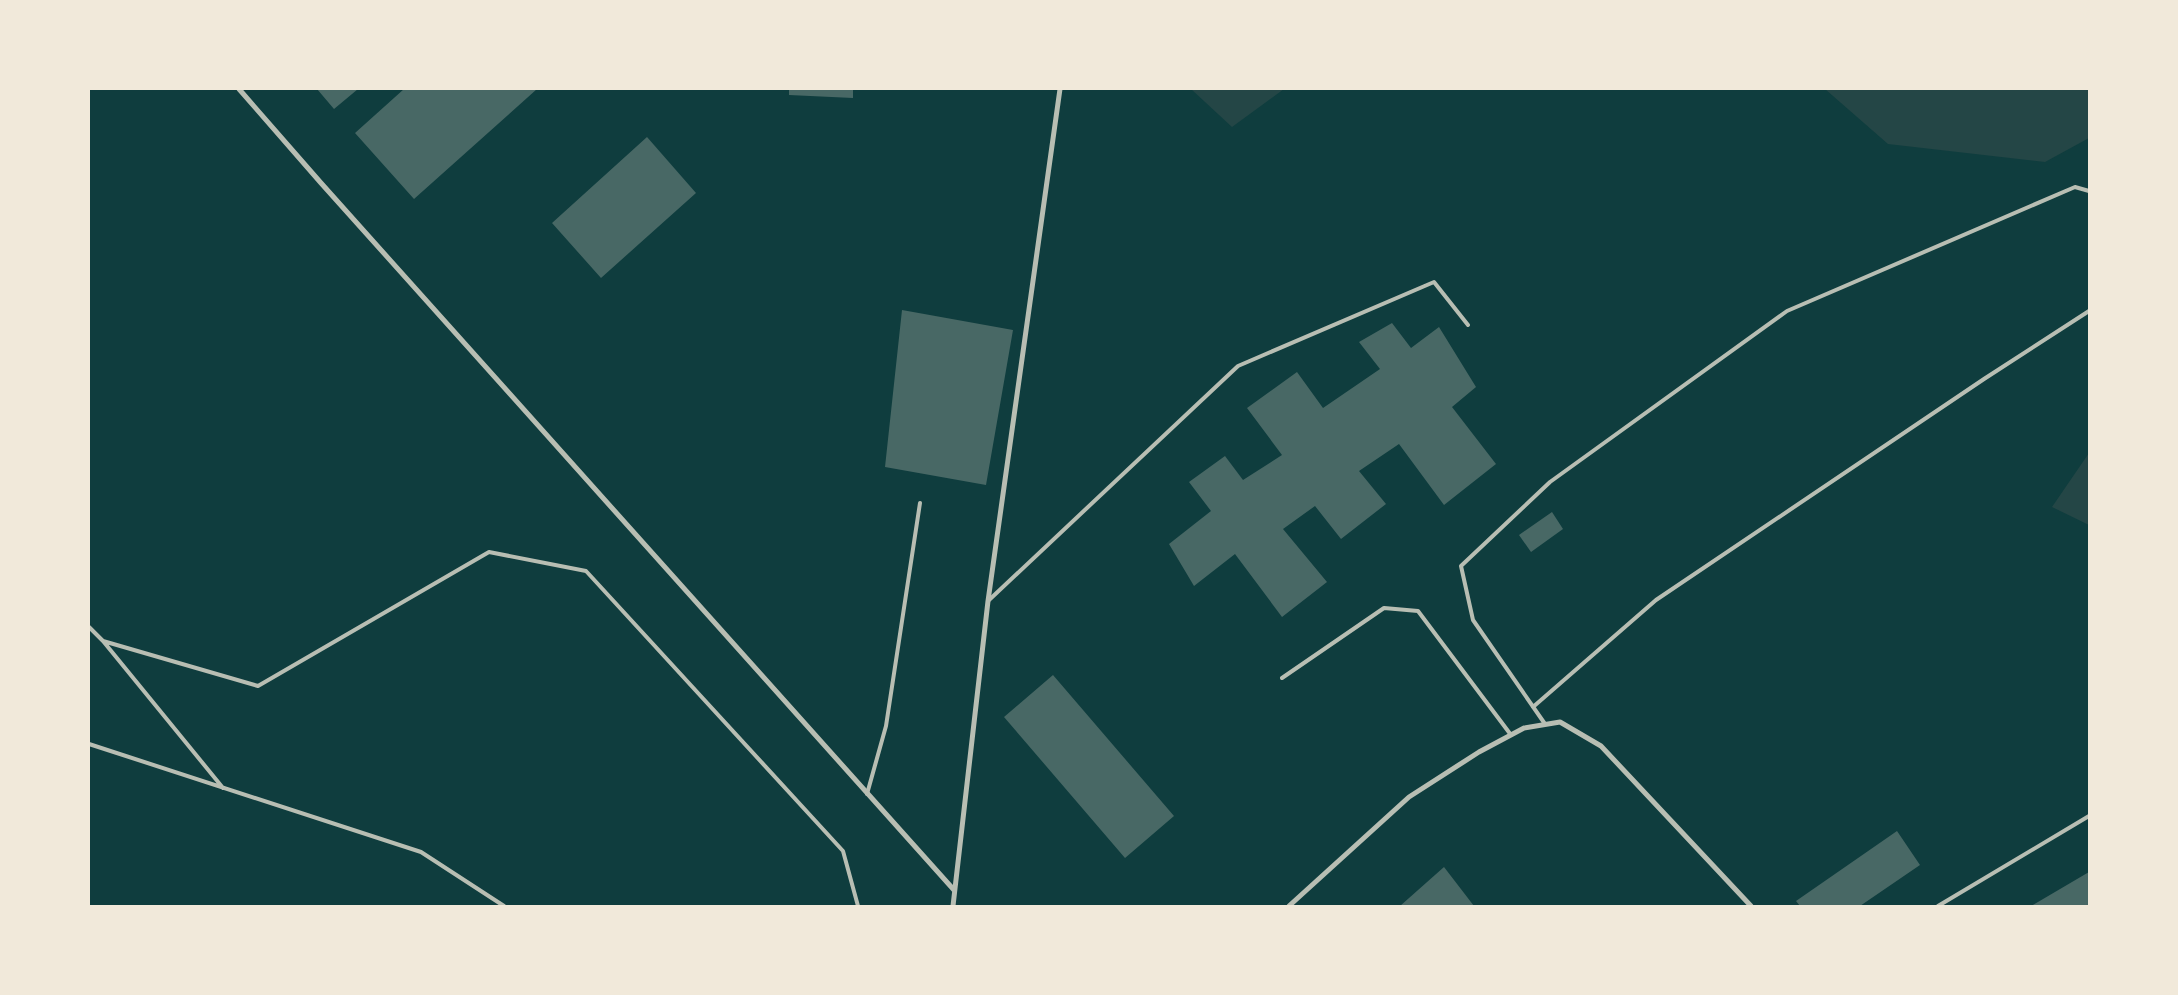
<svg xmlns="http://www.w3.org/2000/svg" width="2178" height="995" font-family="'Asap Condensed',sans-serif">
<rect width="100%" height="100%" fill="#0f3d3e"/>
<path fill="#244646" d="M1191,89H1284L1232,127Z
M1825,89H2089V138L2045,162L1888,144Z
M2089,453V525L2052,507Z"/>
<path fill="#486865" d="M317,89H358L334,109Z
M404,89H537L414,199L355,133Z
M789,89H853V98L789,95Z
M647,137L696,193L601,278L552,223Z
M902,310L1013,330L986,485L885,467Z
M1392,323L1411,348L1439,327L1476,387L1452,407L1496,464L1444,505L1399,444L1359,471L1386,504L1341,539L1315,506L1283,529L1327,582L1282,617L1235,554L1194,586L1169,544L1211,511L1189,482L1225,456L1243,480L1282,455L1247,408L1297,372L1323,408L1380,369L1359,342Z
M1552,512L1563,529L1531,552L1519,535Z
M1053,675L1174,816L1125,858L1004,717Z
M1897,831L1920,865L1860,906H1800L1796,901Z
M1444,867L1474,906H1400Z
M2089,872V906H2031Z"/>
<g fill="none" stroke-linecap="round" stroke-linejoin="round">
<path stroke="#b8beb3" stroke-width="4" d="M988,601L1238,366L1434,282L1468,325
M89,627L103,641L258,686L489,552L586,571L843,851L858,906
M103,641L223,788
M1282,678L1384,608L1418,611L1511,735
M1533,707L1656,600L1984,379L2089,311
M1545,724L1473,620L1461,566L1550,482L1787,311L2075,187L2089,191
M89,744L421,852L504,906
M867,794L886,726L920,503
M1938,906L2089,816"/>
<path stroke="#b8beb3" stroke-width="5" d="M239,89L321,183L954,890
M953,906L988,601L1060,89
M1289,906L1409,797L1479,752L1524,728L1560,722L1601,746L1751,906"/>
</g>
<rect width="2178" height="995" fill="none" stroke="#f1e9da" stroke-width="180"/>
</svg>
